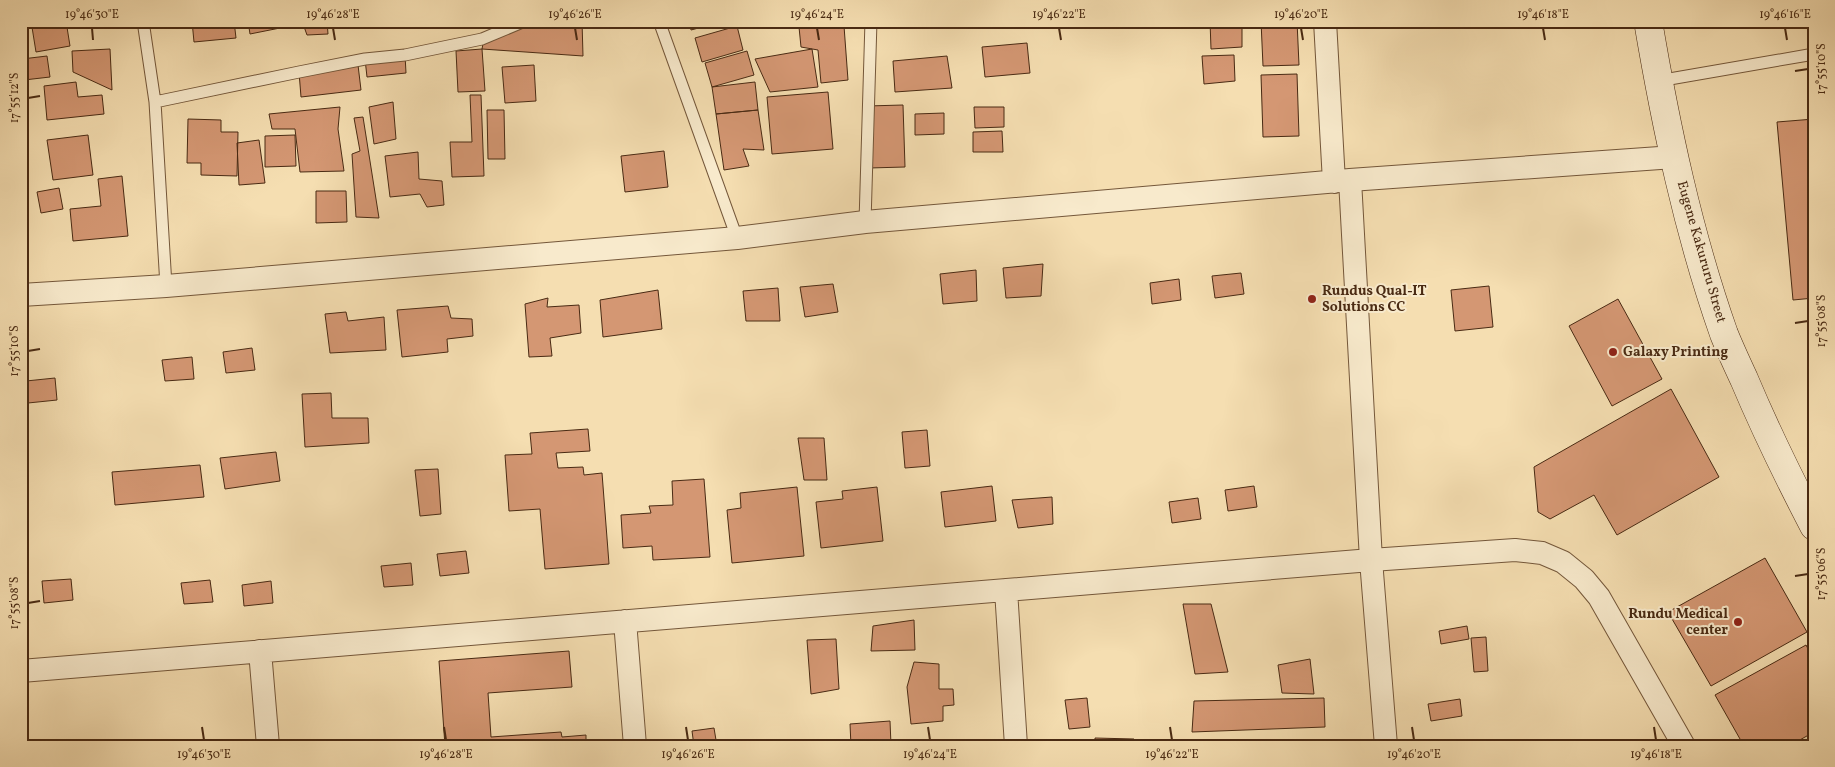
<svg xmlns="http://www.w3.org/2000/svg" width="1835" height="767" font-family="Vollkorn,serif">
<rect width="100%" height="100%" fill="#f5deb1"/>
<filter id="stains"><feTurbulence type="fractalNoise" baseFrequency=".004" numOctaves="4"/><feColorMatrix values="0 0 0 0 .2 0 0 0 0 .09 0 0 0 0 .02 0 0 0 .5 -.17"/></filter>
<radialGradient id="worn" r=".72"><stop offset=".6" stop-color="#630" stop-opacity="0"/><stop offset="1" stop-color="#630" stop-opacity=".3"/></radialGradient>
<path fill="#d49773" stroke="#492a13" d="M31,21H66L70,46L36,52Z
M192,21H234L236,38L194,42Z
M248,21H295V25L250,34Z
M302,21H327L328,34L307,35Z
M538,21H582L583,56L482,49L485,33Z
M689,21H725L691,30Z
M785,21H812L787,28Z
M1092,21H1121V26L1092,27Z
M1210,21H1242V47L1211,49Z
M1261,21H1297L1299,65L1263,66Z
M737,26L743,50L702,62L695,38Z
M844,26L848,80L821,83L818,50L801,47L799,27Z
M1027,43L1030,73L985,77L982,47Z
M110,49L112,90L73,72L72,51Z
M482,49L485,91L458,92L456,51Z
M812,49L818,87L770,92L755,59Z
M747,51L754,75L712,87L705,63Z
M405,55L406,73L367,77L365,59Z
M1234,55L1235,81L1204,84L1202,56Z
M47,56L50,77L24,80L22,59Z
M947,56L952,88L895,92L893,61Z
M358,65L361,90L301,97L299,72Z
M534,65L536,101L505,103L502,67Z
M1297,74L1299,136L1263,137L1261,75Z
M76,82L78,97L102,95L104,114L47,120L44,86Z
M755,82L758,110L716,114L712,87Z
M828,92L833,149L772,154L767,97Z
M470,95H481L484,176L452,177L450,142H472Z
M393,102L396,139L374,144L369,107Z
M903,105L905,167L869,168L867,106Z
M340,107L338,129L344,171L300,172L295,129H272L269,114Z
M974,107H1004V127L975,128Z
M487,110H504L505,159H488Z
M758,110L764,150L743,149L749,166L724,170L716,114Z
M944,113V134L915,135V114Z
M363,117L379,218L356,217L352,154L360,151L354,118Z
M188,119L221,120V132H238L237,176L201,175V163H187Z
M1814,119V298L1793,300L1777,122Z
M1002,131L1003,152H973V132Z
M88,135L93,175L53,180L47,140Z
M295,135L296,166L265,167V136Z
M259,140L265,183L239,185L237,143Z
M664,151L668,187L625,192L621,156Z
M418,152L419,179L442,181L444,205L427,207L420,194L390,197L385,156Z
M122,176L128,236L73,241L70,209L101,206L98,179Z
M59,188L63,209L41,213L37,192Z
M316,191H346L347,222L316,223Z
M1043,264L1041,296L1006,298L1003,268Z
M976,270L977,301L943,304L940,274Z
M1241,273L1244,294L1215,298L1212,276Z
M1179,279L1181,300L1152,304L1150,283Z
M833,284L838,312L805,317L800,287Z
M1489,286L1493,327L1455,331L1451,290Z
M778,288L780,321H746L743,291Z
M658,290L662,329L603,337L600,300Z
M548,298L547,307L579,305L581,333L550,338L552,356L529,357L525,304Z
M1618,299L1662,379L1612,406L1569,326Z
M448,306L451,318L472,319L473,336L447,339L448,352L402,357L397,310Z
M346,312L348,321L384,317L386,350L330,353L325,314Z
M252,348L255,370L226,373L223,352Z
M192,357L194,379L165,381L162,360Z
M55,378L57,400L28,403L26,381Z
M1671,389L1719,477L1617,535L1594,495L1550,519L1538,512L1534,467Z
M331,393L332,418H368L369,443L305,447L302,394Z
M588,429L590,451L556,453L558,468L583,467L584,475L602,473L609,564L545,569L540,509L509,511L505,455L532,454L530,433Z
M927,430L930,466L905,468L902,432Z
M798,438H824L827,480H804Z
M276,452L280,481L225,489L220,458Z
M200,465L204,497L115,505L112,472Z
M438,469L441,514L420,516L415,470Z
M704,479L710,557L653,560L652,546L623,548L621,515L651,513L649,506L673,505L672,481Z
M992,486L996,521L945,527L941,492Z
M1254,486L1257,507L1228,511L1225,490Z
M797,487L804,556L732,563L727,510L741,508L740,493Z
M877,487L883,541L821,548L816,502L843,499L842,491Z
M1052,497L1053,524L1018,528L1012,500Z
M1198,498L1201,519L1172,523L1169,502Z
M466,551L469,573L440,576L437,554Z
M1765,558L1807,632L1711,686L1668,612Z
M411,563L413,585L384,587L381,566Z
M71,579L73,600L44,603L42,581Z
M210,580L213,602L184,604L181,583Z
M271,581L273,603L244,606L242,585Z
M21,586L25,634H21Z
M1183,604H1211L1228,672L1195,674Z
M914,620L915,650L871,651L873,626Z
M1467,626L1469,639L1441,644L1439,631Z
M1486,637L1488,671L1474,672L1471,638Z
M836,639L839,689L811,694L807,640Z
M1806,645L1814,660V732L1789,746H1744L1715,695Z
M569,651L572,687L488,693L491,737L561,732L562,737L586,735V746H445L439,661Z
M1310,659L1314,694L1282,693L1278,665Z
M914,662L939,664V689H953L954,705L943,706V721L911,724L907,687Z
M1087,698L1090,727L1069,729L1065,700Z
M1324,698L1325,727L1192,732L1194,701Z
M1460,699L1462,716L1431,721L1428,704Z
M890,721L891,745L851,746L850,724Z
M714,728L717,746H694L692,731Z
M1095,738L1134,739V746H1095Z"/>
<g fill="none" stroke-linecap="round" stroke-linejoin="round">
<g stroke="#74573a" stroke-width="13">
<path id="service" d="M143,21L155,102L166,286
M659,21L737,238
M1658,81L1814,54
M155,102L299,72L365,59L405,55L482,39L525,21
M865,222L871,21"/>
</g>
<g stroke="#74573a" stroke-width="24">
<path id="minor" d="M1325,21L1334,182
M1350,180L1371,560L1386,746
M21,295L166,286L737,238L865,222L1350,180L1674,157
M1006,590L1016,746
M625,621L635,746
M260,651L268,746
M21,671L1371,560L1515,550L1542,553L1563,562L1584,579L1599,597L1684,746"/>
</g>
<g stroke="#492a13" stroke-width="29">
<path id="secondary" d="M1648,21C1666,127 1688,232 1724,334C1730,349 1737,364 1744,379C1765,429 1789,478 1814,526"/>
</g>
<use href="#service" stroke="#f8eacc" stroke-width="11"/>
<use href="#minor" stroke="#f8eacc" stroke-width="22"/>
<use href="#secondary" stroke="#f8eacc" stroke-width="28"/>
</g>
<path fill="none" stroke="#492a13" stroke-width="2" d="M92,28L93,40M333,28L335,40M575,28L577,40M817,28L819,40M1059,28L1061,40M1301,28L1303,40M1543,28L1545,40M1785,28L1787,40M1795,71L1808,69M28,98L40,96M1795,323L1808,321M28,351L40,349M1795,576L1808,574M28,603L40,601M202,727L204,740M444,727L446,740M686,727L688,740M928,727L930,740M1170,727L1172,740M1412,727L1414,740M1654,727L1656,740"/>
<g fill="#8f2418" stroke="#f8eacc" stroke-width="2">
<circle cx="1312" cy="299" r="5"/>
<circle cx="1613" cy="352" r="5"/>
<circle cx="1738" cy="622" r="5"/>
</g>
<g text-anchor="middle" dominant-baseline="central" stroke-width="4" stroke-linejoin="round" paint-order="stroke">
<g font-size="14" fill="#492a13" stroke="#f8eacc">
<text transform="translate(1701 252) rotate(74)">Eugene Kakururu Street</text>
</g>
<g font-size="14" font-weight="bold" fill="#492a13" stroke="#f8eacc" text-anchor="start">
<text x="1322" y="291">Rundus Qual-IT<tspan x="1322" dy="16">Solutions CC</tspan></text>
<text x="1623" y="352">Galaxy Printing</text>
<text x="1728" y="614" text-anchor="end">Rundu Medical<tspan x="1728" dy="16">center</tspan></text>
</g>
</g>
<rect width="1835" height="767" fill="none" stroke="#f5deb1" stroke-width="55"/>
<rect x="28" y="28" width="1780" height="712" fill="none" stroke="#492a13" stroke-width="2"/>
<g font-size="12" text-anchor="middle" fill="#492a13">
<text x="92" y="18">19°46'30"E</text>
<text x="333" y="18">19°46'28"E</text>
<text x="575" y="18">19°46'26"E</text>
<text x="817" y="18">19°46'24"E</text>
<text x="1059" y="18">19°46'22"E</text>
<text x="1301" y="18">19°46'20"E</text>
<text x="1543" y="18">19°46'18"E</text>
<text x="1785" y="18">19°46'16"E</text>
<text transform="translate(1821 69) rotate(-90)" y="4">17°55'10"S</text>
<text transform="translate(14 98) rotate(-90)" y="4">17°55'12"S</text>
<text transform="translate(1821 321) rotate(-90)" y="4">17°55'08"S</text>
<text transform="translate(14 351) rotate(-90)" y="4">17°55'10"S</text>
<text transform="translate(1821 574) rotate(-90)" y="4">17°55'06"S</text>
<text transform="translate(14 603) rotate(-90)" y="4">17°55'08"S</text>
<text x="204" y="758">19°46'30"E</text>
<text x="446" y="758">19°46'28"E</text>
<text x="688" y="758">19°46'26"E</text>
<text x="930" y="758">19°46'24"E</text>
<text x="1172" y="758">19°46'22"E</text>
<text x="1414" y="758">19°46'20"E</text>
<text x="1656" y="758">19°46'18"E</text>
</g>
<rect width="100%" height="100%" filter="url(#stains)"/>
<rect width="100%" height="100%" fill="url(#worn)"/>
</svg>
